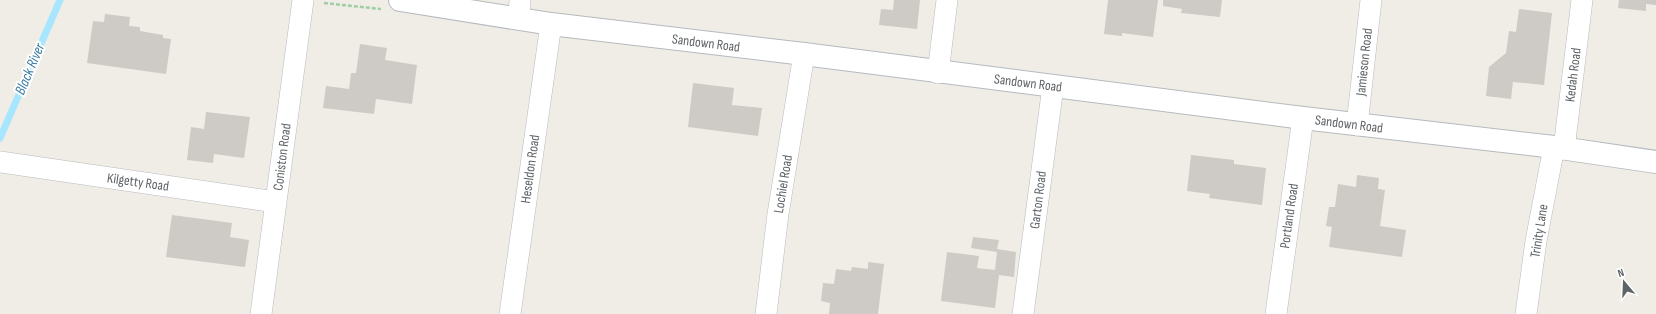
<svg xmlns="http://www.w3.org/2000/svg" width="1656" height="314" font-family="'Sofia Sans Condensed',sans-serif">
<rect width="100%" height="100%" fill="#f0ede6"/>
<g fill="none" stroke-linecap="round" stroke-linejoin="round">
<path stroke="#a8e6ff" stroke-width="7" d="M0,138L60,0"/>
</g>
<path fill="#cecac5" d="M894,0H920L917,29L879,25L881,9L893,10Z
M1108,0H1158L1153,37L1122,33V36L1104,34Z
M1163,0H1222L1220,17L1181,13L1182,9L1163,6Z
M1619,0H1656V5L1646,4V11L1618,8Z
M1519,9L1552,13L1544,85L1513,82L1511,99L1486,96L1489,67L1506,53L1509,31L1516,32Z
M105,14L130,17L129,26L140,27V31L163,35V38L171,39L166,74L87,63L93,21L104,22Z
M360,44L387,48L385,60L417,65L412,104L376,99L374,114L323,108L326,86L349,89L351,73H356Z
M693,83L734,88L732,105L762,108L758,136L688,127Z
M206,112L250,117L244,158L214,154L213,163L187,160L191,127L204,129Z
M1191,155L1234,160V164L1266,168L1262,205L1209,198L1210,194L1187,191Z
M1357,175L1379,178L1378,189L1385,190L1380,226L1406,230L1402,257L1329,247L1332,227L1326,226L1329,207H1335L1338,184L1356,187Z
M172,215L232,223L230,237L249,240L245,267L166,257Z
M973,237L999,240L997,249L1016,252L1014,277L999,275L995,308L941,301L947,252L979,256L977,268L995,270L997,252L971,248Z
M868,262L884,264L878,314H829L830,303L821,301L823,283L834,284L836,269L851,271L852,267L868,269Z"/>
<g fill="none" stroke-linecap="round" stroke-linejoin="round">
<g stroke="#b7babd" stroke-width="22">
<path id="street" d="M519,18L520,0
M938,73L947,0
M1357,125L1371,0
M1564,149L1582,0
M0,162L276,202
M261,314L303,0
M510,314L551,24
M766,314L778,214L804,54
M1023,314L1053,86
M1276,314L1303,118
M1526,314L1536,241L1554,147"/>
</g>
<g stroke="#b5babe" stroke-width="24">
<path id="secondary" d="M400,0L551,24L804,54L1303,118L1554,147L1656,162"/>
</g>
<path stroke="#9fcea4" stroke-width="2.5" stroke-dasharray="4 2" stroke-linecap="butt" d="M324,3L381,9"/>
<use href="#street" stroke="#fff" stroke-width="21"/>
<use href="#secondary" stroke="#fff" stroke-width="22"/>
</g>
<g text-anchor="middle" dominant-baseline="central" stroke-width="4" stroke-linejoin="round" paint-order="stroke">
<g font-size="14" fill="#5e6367" stroke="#fff">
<text transform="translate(706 43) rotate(7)">Sandown Road</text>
<text transform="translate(1364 62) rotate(-84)">Jamieson Road</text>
<text transform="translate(1573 75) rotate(-83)">Kedah Road</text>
<text transform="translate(1028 83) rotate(7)">Sandown Road</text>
<text transform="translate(1349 124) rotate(7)">Sandown Road</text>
<text transform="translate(282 157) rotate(-83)">Coniston Road</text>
<text transform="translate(530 169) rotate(-82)">Heseldon Road</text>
<text transform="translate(138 182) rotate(8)">Kilgetty Road</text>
<text transform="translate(783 184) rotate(-81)">Lochiel Road</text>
<text transform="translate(1038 200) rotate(-83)">Garton Road</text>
<text transform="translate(1289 216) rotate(-82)">Portland Road</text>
<text transform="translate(1539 231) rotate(-81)">Trinity Lane</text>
</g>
<g font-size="15" font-style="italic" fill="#3c7da2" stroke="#fff">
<text transform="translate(30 69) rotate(-67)">Black River</text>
</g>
</g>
<g transform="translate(1624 282) rotate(341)" stroke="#ffffff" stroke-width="3" paint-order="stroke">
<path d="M0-3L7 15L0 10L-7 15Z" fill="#5e6367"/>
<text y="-6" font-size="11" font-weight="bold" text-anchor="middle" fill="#5e6367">N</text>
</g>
</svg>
